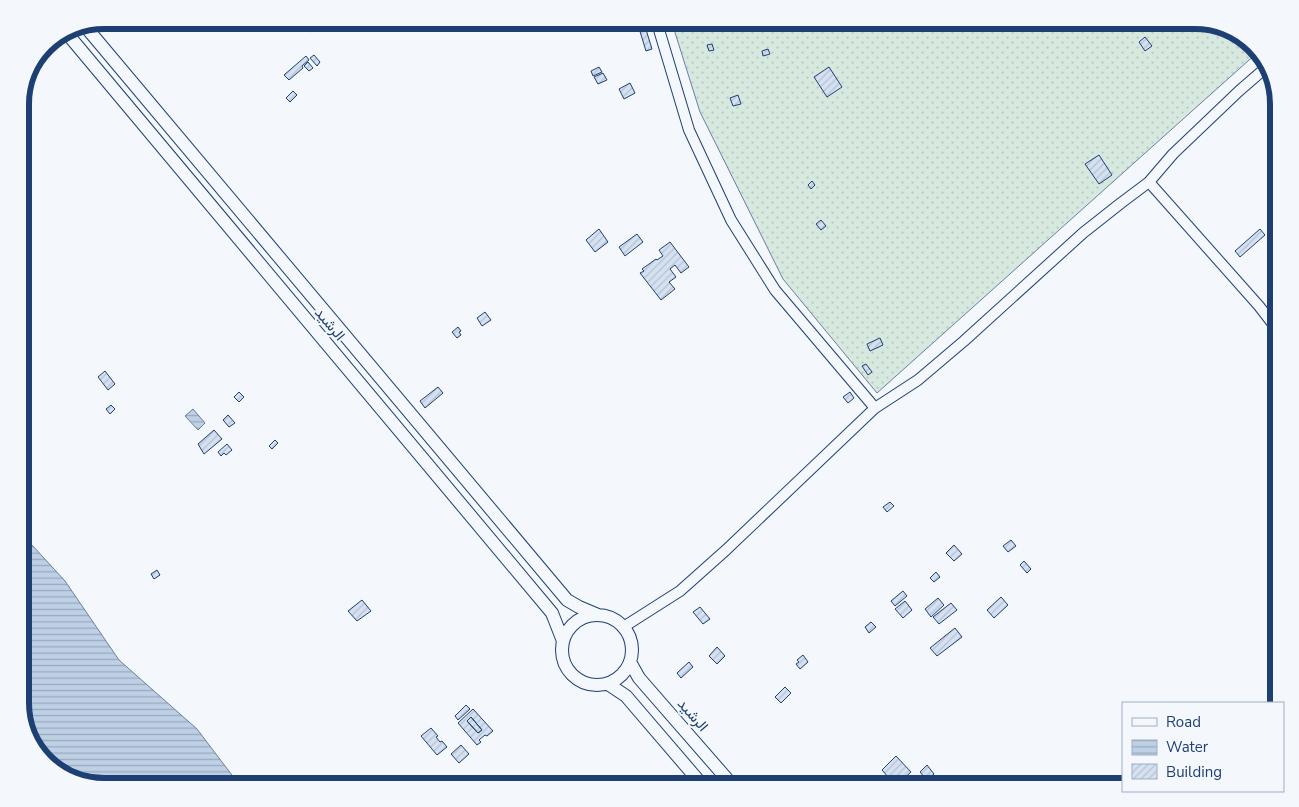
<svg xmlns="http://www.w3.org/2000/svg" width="1299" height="807" font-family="'Nunito Sans',Vazirmatn,sans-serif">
<defs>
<pattern id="grass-dots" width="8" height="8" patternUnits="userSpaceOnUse" patternTransform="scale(1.25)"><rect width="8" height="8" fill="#d7e8df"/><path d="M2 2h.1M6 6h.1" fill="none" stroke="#b8c8c3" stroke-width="1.8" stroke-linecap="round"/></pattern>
<pattern id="water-rules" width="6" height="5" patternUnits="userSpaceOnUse" patternTransform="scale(1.25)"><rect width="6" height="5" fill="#bed0e5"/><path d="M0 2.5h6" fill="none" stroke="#9aaabe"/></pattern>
<pattern id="building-hatch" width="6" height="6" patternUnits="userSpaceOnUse" patternTransform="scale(1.25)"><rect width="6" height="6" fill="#d5e0f0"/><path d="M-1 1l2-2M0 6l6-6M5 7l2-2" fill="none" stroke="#b6c1d1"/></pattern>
</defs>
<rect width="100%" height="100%" fill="#f4f7fb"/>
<path fill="url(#grass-dots)" stroke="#687fa3" d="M1195,20L1242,34L1258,52L877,393L783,279L700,112L672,23Z"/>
<path fill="url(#water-rules)" stroke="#687fa3" d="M193,409L205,423L198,430L185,416Z
M20,532L65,581L119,660L197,729L241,787H104L57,773L31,745L20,708Z"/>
<path fill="url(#building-hatch)" stroke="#1d3f73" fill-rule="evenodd" d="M644,23L652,49L646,51L638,25Z
M306,25H319L311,32Z
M1145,37L1152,46L1145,51L1139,42Z
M712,44L714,50L709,51L707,45Z
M768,49L770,54L763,56L762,51Z
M314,55L320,62L317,66L310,58Z
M306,56L309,60L302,66L303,68L289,80L284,75Z
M308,62L313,68L309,71L304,66Z
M599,67L602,72L593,76L591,71Z
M829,67L842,87L827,97L814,77Z
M603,73L607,80L598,84L594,77Z
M630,83L635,93L624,99L619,89Z
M293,91L297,95L290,102L286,98Z
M738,95L741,104L733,106L730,98Z
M1099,155L1112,175L1099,184L1085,164Z
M812,181L815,185L811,189L808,185Z
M821,220L826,226L821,230L816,224Z
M599,229L608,242L595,252L586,240Z
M1260,229L1265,235L1240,257L1235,251Z
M637,234L643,242L625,256L619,247Z
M1279,237V251L1272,243Z
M670,242L689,267L681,273L675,265L670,269L676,277L669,282L675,289L661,300L640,273L644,271L642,269L656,259L657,260L663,256L659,250Z
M485,312L491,320L482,326L477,318Z
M458,327L461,331L459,332L461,335L457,338L452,332Z
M880,338L883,345L870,351L867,344Z
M866,364L872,372L868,375L862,366Z
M105,371L115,384L108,390L98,377Z
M438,387L443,393L425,408L420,401Z
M239,392L244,397L239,402L234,397Z
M850,392L854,398L848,403L843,397Z
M111,405L115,409L110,414L106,409Z
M228,415L235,423L229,427L223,420Z
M214,430L222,439L204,454L198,444Z
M275,440L278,443L272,449L269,446Z
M227,444L232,450L226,455L224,453L221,456L218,452Z
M890,502L894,506L887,512L883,507Z
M1011,540L1016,546L1008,552L1003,546Z
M954,545L962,554L954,561L946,553Z
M1024,561L1031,569L1027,573L1020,565Z
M157,570L160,575L154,579L151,574Z
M936,572L940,577L934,582L930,578Z
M903,591L907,596L895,606L891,601Z
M1001,597L1008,605L994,618L987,610Z
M938,598L944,605L931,617L925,609Z
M362,600L371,611L357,621L348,611Z
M905,601L912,610L903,618L895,609Z
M951,603L957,610L939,624L933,617Z
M700,607L710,619L703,624L693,612Z
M871,622L876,627L869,633L865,627Z
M955,628L962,637L937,656L930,648Z
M717,647L725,656L717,664L709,656Z
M803,655L808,662L800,669L796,664L799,662L797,660Z
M689,662L693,667L681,678L677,673Z
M785,687L791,693L781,703L775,697Z
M466,705L470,709L458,720L455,716Z
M473,709L493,731L487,736L485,735L479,740L481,742L477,745L458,723ZM471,717L482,730L478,733L467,721Z
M471,717L482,730L478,733L467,721Z
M431,728L438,736L436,737L440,742L442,741L447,747L437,755L421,736Z
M461,745L469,754L459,763L451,754Z
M896,756L911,772L896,786L882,770Z
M927,765L934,774L927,780L920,772Z
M917,776L924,784L921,787H905Z
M382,784H385L390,787H379Z"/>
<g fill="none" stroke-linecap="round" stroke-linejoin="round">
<g stroke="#1d3f73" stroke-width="12">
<path id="minor" d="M657,23L689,130L731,220L775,290L875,408
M1149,182L1259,306L1279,332
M625,626L680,591L726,550L875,408L918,380L964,341L1083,233L1121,203L1149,182L1173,154L1239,91L1269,65"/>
</g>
<g stroke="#1d3f73" stroke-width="14">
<path id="tertiary" d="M85,26L567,600L579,607L598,615
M65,31L552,613L563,641
M562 650a35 35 0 1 1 70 0a35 35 0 1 1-70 0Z
M630,662L639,678L734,787
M608,684L626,696L704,787"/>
</g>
<use href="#minor" stroke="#f4f7fb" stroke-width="10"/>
<use href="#tertiary" stroke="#f4f7fb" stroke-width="12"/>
</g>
<g text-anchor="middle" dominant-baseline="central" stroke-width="4" stroke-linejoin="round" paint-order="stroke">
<g font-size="15" fill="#1d3f73" stroke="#f4f7fb">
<text transform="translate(330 324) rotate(50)">الرشيد</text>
<text transform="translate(693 715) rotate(49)">الرشيد</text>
</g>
</g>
<path d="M0 0H1299V807H0ZM104 29H1195A75 75 0 0 1 1270 104V703A75 75 0 0 1 1195 778H104A75 75 0 0 1 29 703V104A75 75 0 0 1 104 29Z" fill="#f4f7fb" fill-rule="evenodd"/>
<path fill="none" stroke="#1d3f73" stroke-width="6" d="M104 29H1195A75 75 0 0 1 1270 104V703A75 75 0 0 1 1195 778H104A75 75 0 0 1 29 703V104A75 75 0 0 1 104 29Z"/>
<rect x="1122" y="702" width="162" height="90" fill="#f4f7fb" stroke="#9eadc5"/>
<rect x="1132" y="718" width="25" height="8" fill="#f4f7fb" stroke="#9eadc5"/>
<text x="1166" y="727" font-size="15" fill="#1d3f73">Road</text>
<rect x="1132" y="740" width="25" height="15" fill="url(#water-rules)" stroke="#9eadc5"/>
<text x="1166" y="752" font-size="15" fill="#1d3f73">Water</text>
<rect x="1132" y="764" width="25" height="15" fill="url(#building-hatch)" stroke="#9eadc5"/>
<text x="1166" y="777" font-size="15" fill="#1d3f73">Building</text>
</svg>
